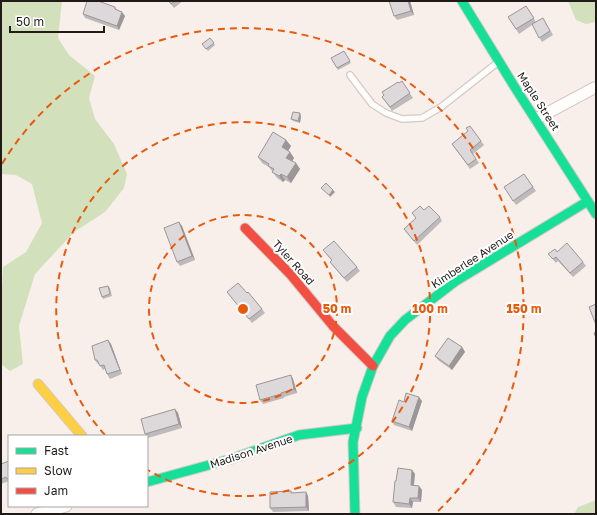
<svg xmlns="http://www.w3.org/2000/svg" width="597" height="515" font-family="'Golos Text',sans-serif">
<rect width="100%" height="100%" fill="#f8efeb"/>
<path fill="#d2e0bc" d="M1,1H62L58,38L69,55L95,76L89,98L95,119L114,144L127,174L124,188L105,212L74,232L35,274L19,326L23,364L10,371L1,364V312L3,267L26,252L42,223L32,184L16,175L1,174Z
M568,1H596V22L586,24L576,20Z
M596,500V514H574L578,507Z"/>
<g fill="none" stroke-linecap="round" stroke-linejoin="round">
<g stroke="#d1cac7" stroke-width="8">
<path id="lane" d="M350,75L372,104L386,113L402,119L422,118L441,107L497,63"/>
</g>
<g stroke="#d1cac7" stroke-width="13">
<path id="street" d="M536,119L594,88
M37,514L66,506"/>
</g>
<g stroke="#d1cac7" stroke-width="11">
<path id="fast" d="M462,1L514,86L596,214
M147,482L231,459L299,435L357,428
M355,514L353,442L362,397L373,366L390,336L405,320L456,281L588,201"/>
</g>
<g stroke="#d1cac7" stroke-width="11">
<path id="slow" d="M38,384L82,436"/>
</g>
<g stroke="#d1cac7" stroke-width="11">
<path id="jam" d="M245,228L290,274L333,326L373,366"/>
</g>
<use href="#lane" stroke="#fefdfc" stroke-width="5.5"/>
<use href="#street" stroke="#fefdfc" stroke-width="11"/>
<use href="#fast" stroke="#16e098" stroke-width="9"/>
<use href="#slow" stroke="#ffcf43" stroke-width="9"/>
<use href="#jam" stroke="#f24e42" stroke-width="9"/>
</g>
<path fill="#bebabb" d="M168,1H183L174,8Z
M410,1L414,15L397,20L394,16Z
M526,6L536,22L543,18L553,35L542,42L532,25L519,34L508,17Z
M115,7L117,10L125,16L119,30L85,18L83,14Z
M210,38L215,45L208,51L202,44Z
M344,51L351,63L338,70L331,58Z
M402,81L413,98L392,111L382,97Z
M301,116L300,123L293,121L291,119Z
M470,126L484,145L473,154L479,163L470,169L452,144L468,131Z
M286,140L291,146L288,150L290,152L294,158L292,161L296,163L300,169L291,183L285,180L283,182L277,178L269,167L262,163L258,157Z
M524,174L536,191L516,205L504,187Z
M424,210L440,217L442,221L417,245L404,229L416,218L412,213Z
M179,222L182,226L195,260L180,266L177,262Z
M323,250L357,267L360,271L347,282L333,266L330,262L332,261Z
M557,252L583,262L586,266L573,277L558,261L556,263L548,254Z
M108,286L110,288L112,296L103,299L102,297Z
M227,292L247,293L262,309L265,313L252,323Z
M108,340L111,344L122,374L110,379L107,374L105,369L103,370L99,364H98L95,360Z
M462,347L465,352L452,370L438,360L435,356Z
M293,379L297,393L284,397V398L263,404L260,400Z
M422,401L412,431L394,425L392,421L404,402Z
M175,409L178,413L182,428L148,438L147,436L145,434Z
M9,461V481L1,484V464Z
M412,470L415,474L414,486H419L422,490L421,502H413L412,508L396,507L393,502L396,481Z
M291,491L292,493L306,492L308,496L309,511L273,512L270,508Z"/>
<path fill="#9b9798" d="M408,1H410L414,15L411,11Z
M122,12L125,16L119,30L117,26Z
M300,113L301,116L300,123L298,121Z
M286,140L291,146L287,153L282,147Z
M290,152L294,158L291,164L286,158Z
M296,163L300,169L291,183L287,177Z
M281,174L285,180L283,182L279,176Z
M333,190L335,192L330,197L329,195Z
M179,222L182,226L195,260L192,256Z
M108,340L111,344L122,374L120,370Z
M462,347L465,352L452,370L449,366Z
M291,375L293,379L297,393L294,389Z
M419,397L422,401L412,431L409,427Z
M175,409L178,413L182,428L179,424Z
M412,470L415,474L413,490L411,485Z
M419,486L422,490L421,502L418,498Z
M306,492L308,496L309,511L306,507Z
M410,498L413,502L412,508L409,504Z"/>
<path fill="#ddd8d9" stroke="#9b9798" d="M87,1H98L115,7V9L122,12L117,26L83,14Z
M169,1H175L171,4Z
M389,1H408L411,11L394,16Z
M526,6L534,18L516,29L508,17Z
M543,18L550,31L539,38L532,24Z
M210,38L214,43L206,49L202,44Z
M344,51L350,61L337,68L331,58Z
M402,81L410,93L390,107L382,97L384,95L382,92L398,82L399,83Z
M293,112L300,113L298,121L291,119Z
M470,126L481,141L470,150L476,159L468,165L452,144L468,131L466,128Z
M273,132L286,140L282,147L290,152L286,158L296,163L287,177L281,174L279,176L272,172L274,169L268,166L269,164L258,157Z
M524,174L533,187L513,201L504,187Z
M326,183L333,190L329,195L321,188Z
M420,206L424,210L429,206L440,217L414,241L404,229L416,218L412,213Z
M179,222L192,256L177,262L164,228Z
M334,241L357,267L344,278L330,262L332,260L323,250Z
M567,243L583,262L570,273L556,257L553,259L548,254L555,249L557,252Z
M238,283L247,293L248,292L262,309L249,319L227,292Z
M108,286L110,294L102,297L99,288Z
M596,304V325L589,307Z
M596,332V338L594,333Z
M448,338L462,347L449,366L435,356Z
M108,340L120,370L107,374L104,365L100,366L97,360H95L92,346Z
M291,375L294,389L281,393V394L260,400L256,385Z
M406,393L419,397L409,427L392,421L399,400L404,402Z
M175,409L179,424L145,434L141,419Z
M9,461V478L7,479L6,477L1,479V464Z
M398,468L412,470L411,485L419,486L418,498H410L409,504L393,502L395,481H396Z
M291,491V493L306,492V507L270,508V492Z"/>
<g fill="none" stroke="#e8590c" stroke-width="2" stroke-dasharray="7 5">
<circle cx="243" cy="309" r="94"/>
<path d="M105 435A187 187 0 1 1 148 470"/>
<path d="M2 164A281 281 0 1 1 436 513"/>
</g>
<g text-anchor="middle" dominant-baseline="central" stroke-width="4" stroke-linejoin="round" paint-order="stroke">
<g font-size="11" fill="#201b18" stroke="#fff">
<text transform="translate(539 101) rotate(57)">Maple Street</text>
<text transform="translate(472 259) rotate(-33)">Kimberlee Avenue</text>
<text transform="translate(294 262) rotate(48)">Tyler Road</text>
<text transform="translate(251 451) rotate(-18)">Madison Avenue</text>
</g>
</g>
<circle cx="243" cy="309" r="6" fill="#e8590c" stroke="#fff" stroke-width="2"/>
<g font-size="12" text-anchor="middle" font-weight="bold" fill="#e8590c" stroke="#fff" stroke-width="4" stroke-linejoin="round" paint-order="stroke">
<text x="337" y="313">50 m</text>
<text x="430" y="313">100 m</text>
<text x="524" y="313">150 m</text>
</g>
<rect width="597" height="515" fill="none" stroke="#201b18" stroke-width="4"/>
<rect x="8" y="435" width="140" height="72" fill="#ffffff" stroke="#a6a4a3"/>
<rect x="16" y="448" width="20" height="6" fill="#16e098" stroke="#a6a4a3"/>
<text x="44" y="455" font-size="12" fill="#201b18">Fast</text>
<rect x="16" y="468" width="20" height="6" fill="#ffcf43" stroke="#a6a4a3"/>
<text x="44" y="475" font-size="12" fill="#201b18">Slow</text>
<rect x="16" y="488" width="20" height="6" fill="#f24e42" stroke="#a6a4a3"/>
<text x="44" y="495" font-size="12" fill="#201b18">Jam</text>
<path d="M10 26v6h94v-6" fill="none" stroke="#201b18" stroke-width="2"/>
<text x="16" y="26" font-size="12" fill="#201b18" stroke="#ffffff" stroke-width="3" paint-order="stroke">50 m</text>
</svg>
